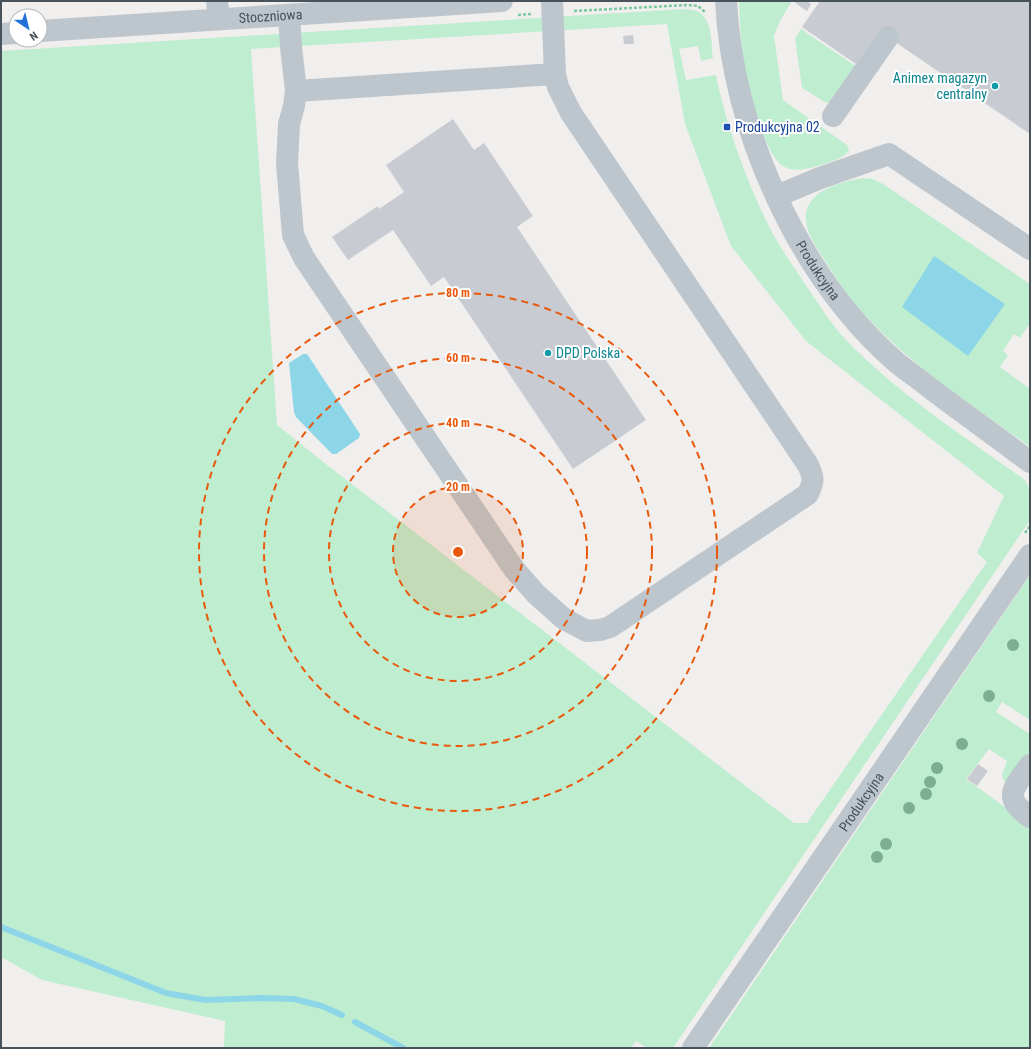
<svg xmlns="http://www.w3.org/2000/svg" width="1031" height="1049" font-family="'Roboto Condensed',sans-serif">
<rect width="100%" height="100%" fill="#f1eeee"/>
<path fill="#bfedd0" fill-rule="evenodd" d="M739,1H792L781,19L774,36L783,100L847,145L849,150C845,159 824,164 814,167C803,170 790,172 780,164C762,149 746,76 742,53C740,36 740,18 739,1Z
M684,9C688,10 693,9 697,11C713,19 711,43 713,58L701,61L698,46L679,49L686,80L716,75C726,126 749,188 773,234C783,252 796,270 807,287C820,306 833,327 849,343C901,396 965,437 1025,480L1030,490V520L673,1048H647L636,1041L631,1048H224L225,1021L42,980L1,957V51ZM667,24L685,124L731,246L806,341L1004,496L977,553L987,562L807,823H794L327,465L277,425L251,49Z
M801,29L857,67L833,101L828,103L825,102L802,88L795,38Z
M863,178L873,179L883,184L1030,284V323L1020,338L1014,334L1003,351L1008,355L1000,367L1030,389V447C973,405 911,366 863,313C843,291 827,264 811,238C792,197 829,184 863,178Z
M1030,575V720L1002,702L996,712L1030,734V759L1010,781H1004L1002,775L1007,761L989,749L966,779L1030,825V1048H709Z"/>
<path fill="#8dd6e8" d="M934,256L1005,304L968,356L902,307Z
M303,354H307L360,434L359,438L336,454H332L296,417L294,412L289,363Z"/>
<g fill="none" stroke-linecap="round" stroke-linejoin="round">
<path stroke="#8dd6e8" stroke-width="6" d="M1,927L166,993L205,1000L260,998L294,999L322,1006L342,1015
M355,1022L403,1048"/>
</g>
<path fill="#c8cbd1" d="M797,1H807L811,4L807,11L795,3Z
M820,1H1030V134L879,31L856,64L802,27Z
M633,35L634,44H624L623,36Z
M453,119L474,150L484,143L533,216L517,227L646,420L573,469L444,277L431,286L393,230L348,260L332,237L378,206L379,209L404,192L386,165Z
M978,764L988,771L977,786L967,779Z"/>
<g fill="none" stroke-linecap="round" stroke-linejoin="round">
<path stroke="#78c9a0" stroke-width="2.5" stroke-dasharray="3 2" stroke-linecap="butt" d="M574,11L688,5L698,6L705,12
M518,15L531,14
M1025,533L1030,526"/>
<g stroke="#bdc6cd" stroke-width="22">
<path d="M217,1L219,19"/>
<path id="s1" d="M726,1C732,130 799,277 896,362C907,371 919,379 930,388C963,413 997,437 1030,462"/>
<path d="M289,15L291,47L296,91L294,106L289,124L287,163L293,235L304,258L514,569L536,594L564,619L587,631L600,630L610,627L808,494C814,481 814,478 808,465L571,113L558,87L555,74L552,1"/>
<path id="s2" d="M40,31L502,1"/>
<path d="M1,34L16,33"/>
<path d="M296,91L555,74"/>
<path d="M833,116L888,37"/>
<path d="M777,196L820,178L889,154L1030,249"/>
<path d="M1030,765C1013,789 1002,797 1030,817"/>
<path id="s3" d="M693,1048L1030,555"/>
</g>
</g>
<g fill="#7bae93">
<circle cx="1013" cy="645" r="6"/>
<circle cx="989" cy="696" r="6"/>
<circle cx="962" cy="744" r="6"/>
<circle cx="937" cy="768" r="6"/>
<circle cx="930" cy="782" r="6"/>
<circle cx="926" cy="794" r="6"/>
<circle cx="909" cy="808" r="6"/>
<circle cx="886" cy="844" r="6"/>
<circle cx="877" cy="857" r="6"/>
</g>
<circle cx="458" cy="552" r="65" fill="#e8590c" fill-opacity=".12"/>
<g fill="none" stroke="#e8590c" stroke-width="2" stroke-dasharray="7 5">
<circle cx="458" cy="552" r="65"/>
<circle cx="458" cy="552" r="129"/>
<circle cx="458" cy="552" r="194"/>
<circle cx="458" cy="552" r="259"/>
</g>
<g fill="#0f9aa8" stroke="#fff" stroke-width="1.5">
<circle cx="995" cy="86" r="4"/>
<circle cx="548" cy="353" r="4"/>
</g>
<rect fill="#1a4fb4" stroke="#fff" stroke-width="1.5" x="723" y="123" width="8" height="8" rx="2"/>
<g text-anchor="middle" dominant-baseline="central" stroke-width="4" stroke-linejoin="round" paint-order="stroke">
<g font-size="14" fill="#47525b" stroke="#fff">
<text stroke="none"><textPath href="#s2" startOffset="231">Stoczniowa</textPath></text>
<text stroke="none"><textPath href="#s1" startOffset="288">Produkcyjna</textPath></text>
<text stroke="none"><textPath href="#s3" startOffset="298">Produkcyjna</textPath></text>
</g>
<g font-size="14" fill="#0d838f" stroke="#fff" text-anchor="end">
<text x="987" y="78">Animex magazyn<tspan x="987" dy="16">centralny</tspan></text>
<text x="556" y="353" text-anchor="start">DPD Polska</text>
</g>
<g font-size="14" fill="#164399" stroke="#fff" text-anchor="start">
<text x="735" y="127">Produkcyjna 02</text>
</g>
</g>
<circle cx="458" cy="552" r="6" fill="#e8590c" stroke="#fff" stroke-width="2"/>
<g font-size="12" text-anchor="middle" font-weight="bold" fill="#e8590c" stroke="#fff" stroke-width="4" stroke-linejoin="round" paint-order="stroke">
<text x="458" y="297">80 m</text>
<text x="458" y="362">60 m</text>
<text x="458" y="427">40 m</text>
<text x="458" y="491">20 m</text>
</g>
<rect width="1031" height="1049" fill="none" stroke="#47525b" stroke-width="4"/>
<g transform="translate(28 28) rotate(145)"><circle r="19" fill="#ffffff" stroke="#b5babd"/>
<path d="M0-3L7 15L0 10L-7 15Z" fill="#2173d9"/>
<text y="-6" font-size="11" font-weight="bold" text-anchor="middle" fill="#47525b">N</text>
</g>
</svg>
